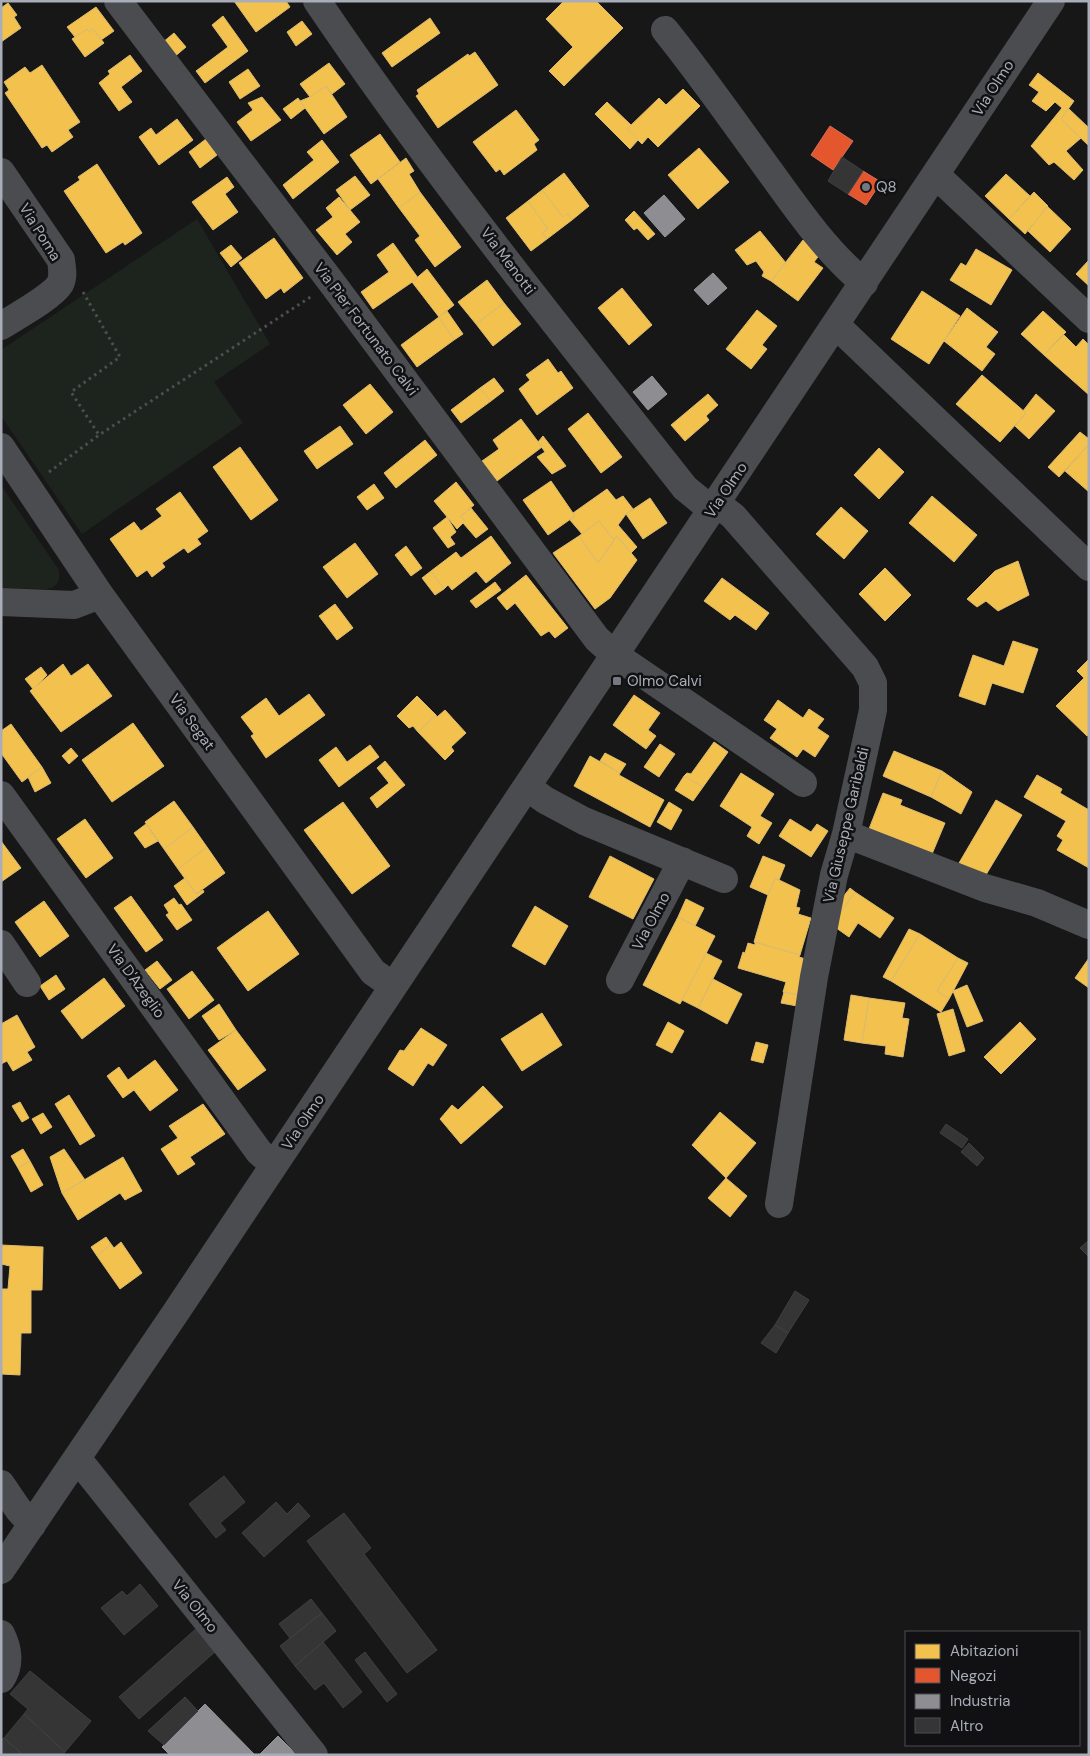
<svg xmlns="http://www.w3.org/2000/svg" width="1090" height="1756" font-family="'DM Sans',sans-serif">
<rect width="100%" height="100%" fill="#171717"/>
<path fill="#1d241e" d="M197,219L270,344L214,382L243,423L82,534L1,416V350Z
M1,485L59,570C60,581 58,587 47,589L1,588Z"/>
<path fill="#f2c14e" stroke="#dcbb6e" d="M234,1H286L290,7L256,32Z
M564,1H596L623,28L564,86L549,71L573,47L546,19Z
M8,3L17,15L14,17L21,28L1,42V8Z
M96,7L114,31L101,40L93,29L89,32L87,29L75,37L67,27Z
M223,16L248,51L205,83L196,71L228,47L212,25Z
M430,18L440,33L392,67L382,53Z
M302,21L312,34L296,46L287,32Z
M87,29L89,32L93,29L104,43L85,57L72,39Z
M174,33L186,47L173,58L162,43Z
M475,52L498,85L438,128L416,96L419,94L417,90L468,54L469,56Z
M130,55L142,71L121,87L132,102L119,111L99,83L110,74L108,71Z
M329,63L345,84L332,94L326,86L310,97L300,84Z
M42,65L80,122L68,130L73,137L52,152L47,145L42,148L5,93L9,90L4,82L25,67L30,73Z
M248,69L260,86L240,99L229,82Z
M1038,73L1074,101L1061,119L1081,138L1066,151L1083,170L1074,180L1054,162L1049,165L1031,146L1062,108L1055,102L1046,111L1032,101L1039,92L1029,85Z
M326,86L347,117L324,134L300,101L310,97Z
M683,89L700,106L658,147L648,137L642,144L627,129L659,98L666,105Z
M262,97L281,120L251,141L237,122L253,110L248,103Z
M298,98L305,108L291,119L283,109Z
M607,102L631,125L627,129L638,140L630,149L595,114Z
M1068,108L1089,128V146L1061,119Z
M516,110L539,140L534,144L537,150L504,175L500,169L496,172L473,142Z
M177,119L193,140L159,165L139,137L151,128L156,135Z
M380,134L400,162L371,184L350,155Z
M206,139L217,155L200,168L189,152Z
M322,140L339,162L293,199L283,185L314,160L307,152Z
M699,148L729,182L698,209L668,175Z
M406,158L414,171L409,174L420,192L399,208L378,179Z
M97,164L142,233L125,245L123,242L106,253L64,191L80,180L78,177Z
M564,173L589,206L572,220L567,213L563,217L542,190Z
M1006,174L1030,196L1009,219L985,196Z
M355,176L370,195L350,210L336,190Z
M227,177L234,187L225,194L238,212L213,230L192,202Z
M542,190L563,217L567,213L572,220L547,239L542,233L548,229L528,201Z
M420,192L461,247L435,267L415,240L420,236L399,208Z
M1034,192L1048,206L1025,234L1009,219Z
M339,197L360,222L345,234L352,242L337,255L316,230L333,217L326,208Z
M528,201L548,229L542,233L547,239L531,251L506,218Z
M1047,206L1071,229L1050,252L1028,231Z
M634,211L655,234L648,240L637,228L634,230L625,220Z
M760,231L786,263L771,281L762,276L764,272L756,261L747,265L735,250Z
M274,238L303,278L284,293L281,288L266,299L239,263Z
M803,240L821,253L814,262L823,268L798,301L771,281Z
M393,243L418,278L373,309L361,292L389,272L377,255Z
M231,245L242,258L231,267L220,253Z
M976,249L1012,270L991,305L950,280L961,263L966,266Z
M1089,260V286L1076,274Z
M427,269L454,305L439,317L412,282Z
M487,280L504,303L476,324L458,302Z
M622,288L652,325L629,345L598,308Z
M922,291L960,316L929,364L891,339Z
M504,303L521,324L493,346L476,324Z
M967,308L998,332L986,347L995,354L982,371L944,341Z
M757,310L777,326L762,345L767,349L751,369L726,349Z
M447,311L463,334L454,340L439,317Z
M1043,311L1066,332L1044,355L1021,334Z
M439,317L454,340L417,367L401,345Z
M1064,335L1076,347L1083,339L1089,345V395L1044,355Z
M548,359L558,373L561,371L573,388L537,415L519,389L530,380L526,375Z
M982,375L1026,413L1000,442L956,404Z
M494,378L504,391L491,401L480,388Z
M370,384L393,412L366,434L343,405Z
M480,388L491,401L461,423L451,410Z
M708,394L718,405L706,416L709,420L685,441L671,425Z
M1036,394L1055,411L1029,439L1015,426L1026,413L1023,411Z
M588,413L622,457L601,473L568,429Z
M521,419L542,447L497,481L482,461L499,449L493,440Z
M340,426L353,444L317,469L304,451Z
M1080,432L1089,439V444L1059,477L1048,467Z
M543,436L566,466L552,474L537,457L545,452L538,442Z
M425,440L437,455L396,488L384,473Z
M1089,444V492L1065,471Z
M240,447L278,500L251,520L213,467Z
M879,448L904,472L879,499L854,475Z
M551,481L575,516L548,535L523,500Z
M456,482L474,505L461,516L465,521L457,529L434,501Z
M374,484L384,498L367,510L357,497Z
M607,489L616,500L623,496L633,509L626,514L618,525L637,547L631,553L617,536L614,540L599,521L582,534L570,520L575,516L573,513Z
M180,492L208,531L197,539L201,544L188,553L184,548L162,563L165,567L152,577L147,570L137,577L110,539L134,522L141,531L162,516L156,509Z
M932,496L977,535L954,562L909,523Z
M650,498L667,523L643,539L626,514Z
M841,507L868,531L844,559L816,534Z
M471,508L488,529L476,538L463,523L465,521L461,516Z
M447,517L456,532L450,537L455,544L448,548L433,528Z
M599,521L614,540L598,563L579,536Z
M491,536L511,563L486,583L476,571L452,590L448,585L444,589L431,571L456,552L461,558Z
M579,536L598,563L617,536L637,560L610,598L595,609L553,553Z
M355,543L378,574L347,598L323,567Z
M406,546L422,568L411,576L395,555Z
M1018,561L1029,595L998,611L986,601L977,607L967,599L995,571Z
M885,568L911,595L885,621L859,594Z
M431,571L444,589L435,595L422,578Z
M526,575L568,628L555,638L549,631L541,636L515,603L507,610L497,598Z
M722,578L769,613L756,630L735,615L730,620L704,601Z
M495,582L501,590L476,608L470,601Z
M335,604L353,628L337,640L319,616Z
M1013,641L1038,649L1023,693L992,683L985,705L959,696L973,655L1004,666Z
M1089,659V735L1087,736L1056,706L1084,678L1077,671Z
M63,664L71,676L88,664L112,696L61,732L30,691Z
M41,667L47,675L33,689L25,679Z
M309,694L325,715L266,758L251,736L254,734L241,717L266,698L279,716Z
M634,695L660,713L648,730L656,736L646,749L613,725Z
M417,696L436,715L418,732L413,726L409,728L397,716Z
M778,700L803,718L809,709L824,719L817,728L829,736L815,757L803,749L797,757L770,738L777,729L764,720Z
M445,710L466,733L451,747L454,751L445,760L418,732L436,715L437,717Z
M133,723L164,766L112,802L82,760Z
M11,724L42,767L22,782L1,753V731Z
M714,742L728,752L703,787L684,776L687,773L691,774Z
M660,744L675,754L659,777L644,767Z
M370,745L379,757L339,787L319,760L336,747L347,762Z
M71,748L78,756L69,764L62,756Z
M894,751L942,771L931,797L883,776Z
M605,753L626,764L620,773L600,761Z
M590,756L620,773L619,775L664,800L650,827L574,786Z
M385,761L405,785L377,808L370,798L389,783L377,768Z
M42,767L51,783L35,792L28,777Z
M942,771L972,792L961,814L931,797Z
M741,773L774,794L760,816L772,823L759,844L747,836L752,827L720,806Z
M1037,775L1062,789L1060,793L1089,810V868L1057,850L1063,840L1057,836L1066,821L1024,797Z
M684,776L703,787L693,801L675,790Z
M883,793L902,800L900,805L945,823L932,854L869,829Z
M996,800L1022,815L984,878L959,863Z
M174,801L193,827L164,849L145,822Z
M343,802L390,866L352,894L304,830Z
M669,802L682,810L671,830L657,822Z
M85,819L113,858L86,878L57,839Z
M790,819L811,832L817,824L828,831L811,857L779,836Z
M146,824L158,841L145,848L134,833Z
M193,827L207,847L178,869L164,849Z
M1,841L21,868L1,882Z
M207,847L225,873L196,894L178,869Z
M610,856L654,879L633,919L589,897Z
M763,856L785,865L779,880L775,878L768,895L750,887Z
M185,878L196,894L203,890L204,892L187,905L174,886Z
M775,878L800,890L796,907L800,908L798,914L811,918L800,955L754,942L768,895Z
M850,888L855,892L841,912L835,907Z
M855,892L894,918L880,938L858,923L849,937L832,925Z
M131,896L163,940L146,952L114,908Z
M174,898L179,905L181,904L192,920L177,930L166,915L169,913L164,905Z
M686,899L704,908L695,926L678,917Z
M44,901L69,936L40,957L15,922Z
M535,906L568,926L545,965L512,946Z
M268,911L299,954L248,991L217,948Z
M678,917L715,936L680,1004L643,985Z
M909,929L920,934L891,981L883,977Z
M920,934L958,958L937,991L949,999L941,1012L891,981Z
M755,942L800,955L799,957L809,960L801,996L783,992L786,982L738,968L743,952L745,953L748,943L755,945Z
M706,953L722,961L698,1008L682,1000Z
M958,958L968,963L949,999L937,991Z
M1089,958V988L1075,978Z
M157,961L172,980L160,989L145,970Z
M192,971L214,1000L189,1019L167,989Z
M56,975L65,989L49,1000L40,986Z
M104,978L125,1006L82,1039L61,1011Z
M713,979L742,994L727,1024L698,1008Z
M967,985L983,1021L967,1027L953,991Z
M784,992L800,995L797,1006L781,1003Z
M851,995L869,998L862,1043L844,1040Z
M869,998L905,1003L902,1018L909,1019L903,1057L885,1054L886,1046L862,1043Z
M219,1004L236,1030L219,1040L202,1016Z
M953,1009L965,1051L949,1056L937,1014Z
M542,1013L562,1045L522,1071L501,1039Z
M17,1015L35,1047L27,1052L32,1060L13,1071L7,1061L1,1064V1024Z
M668,1022L684,1031L672,1053L656,1045Z
M1020,1022L1036,1039L1001,1074L984,1057Z
M421,1028L447,1045L433,1066L428,1063L413,1086L388,1069L400,1050L404,1051Z
M236,1030L266,1070L238,1090L208,1050Z
M756,1042L768,1045L763,1063L751,1060Z
M155,1060L178,1090L150,1111L134,1090L123,1098L107,1076L119,1067L128,1080Z
M483,1086L503,1107L461,1144L440,1119L452,1105L458,1110Z
M69,1095L95,1136L80,1145L55,1104Z
M20,1102L29,1118L22,1122L12,1106Z
M203,1104L225,1134L190,1157L195,1164L178,1175L161,1149L178,1138L169,1126Z
M720,1112L756,1143L726,1178L692,1145Z
M43,1113L52,1127L41,1134L32,1119Z
M23,1149L30,1161L18,1168L11,1156Z
M64,1149L85,1180L62,1193L50,1157Z
M123,1157L142,1191L125,1200L120,1193L78,1220L62,1193Z
M30,1161L43,1185L31,1192L18,1168Z
M726,1178L747,1196L730,1217L708,1198Z
M106,1237L111,1244L97,1256L91,1247Z
M121,1242L142,1273L120,1289L97,1256L111,1244L114,1248Z
M1,1245L43,1247L42,1290H31V1333H21L20,1375L1,1374V1289H8L10,1266L1,1264Z"/>
<path fill="#e4572e" stroke="#d27157" d="M830,126L853,141L833,170L811,155Z
M863,171L881,182L866,205L848,194Z"/>
<path fill="#8d8d92" stroke="#95979d" d="M664,195L685,219L665,237L644,213Z
M713,273L727,288L708,305L694,290Z
M652,376L667,394L648,410L633,392Z
M205,1704L255,1755H170L162,1747Z
M278,1736L297,1755H259Z"/>
<path fill="#353536" stroke="#3f4043" d="M842,157L863,171L848,194L828,181Z
M946,1124L968,1139L962,1148L940,1133Z
M969,1143L984,1158L977,1166L961,1152Z
M1089,1240V1257L1080,1248Z
M795,1291L809,1300L788,1333L775,1325Z
M775,1325L788,1333L776,1353L761,1343Z
M224,1476L245,1502L220,1523L226,1530L216,1538L189,1504Z
M276,1502L287,1514L298,1503L310,1516L264,1557L242,1533Z
M344,1513L371,1548L364,1554L437,1650L407,1673L307,1541Z
M140,1584L158,1606L124,1635L101,1608L122,1591L127,1596Z
M311,1599L322,1613L290,1638L279,1624Z
M322,1613L336,1631L295,1666L280,1646Z
M197,1628L217,1650L139,1719L119,1697Z
M323,1642L362,1692L343,1708L324,1683L315,1690L295,1666Z
M365,1652L397,1694L387,1702L355,1660Z
M30,1671L91,1721L65,1752L24,1714L28,1709L10,1694Z
M185,1697L198,1711L164,1745L148,1731Z
M24,1714L65,1752L63,1755H23L4,1738Z
M4,1738L23,1755H1V1741Z"/>
<g fill="none" stroke-linecap="round" stroke-linejoin="round">
<path stroke="#4d4e52" stroke-width="3" stroke-dasharray="2.5 4" stroke-linecap="butt" d="M83,292L120,357L71,392L99,435
M49,472L99,435L312,296"/>
<path stroke="#4b4c50" stroke-width="28" d="M118,1L332,283L597,639L615,655L803,783
M317,1C431,170 559,328 685,488L712,510
M665,30C702,76 736,125 771,173C799,212 827,252 864,283
M1,172L61,260C62,269 64,276 60,284C52,297 15,317 1,326
M936,175L1089,319
M836,325L1089,567
M1,447L100,595L373,972L393,986
M716,503L733,516L865,667L873,683V710L846,834L834,875L814,977L779,1204
M1,602L74,605L100,595
M527,787L545,800L584,821L724,879
M1,795L259,1152L274,1165
M846,834L985,888L1037,903L1089,925
M1,944L27,983
M620,980L682,861
M77,1458L314,1755
M1,1484L18,1509L32,1525
M1,1570L176,1312L1051,1
M1,1634C8,1648 11,1665 1,1679"/>
</g>
<g fill="#757880" stroke="#111113" stroke-width="2">
<circle cx="866" cy="187" r="5"/>
<rect x="612" y="676" width="10" height="10" rx="2.5"/>
</g>
<g text-anchor="middle" dominant-baseline="central" stroke-width="5" stroke-linejoin="round" paint-order="stroke">
<g font-size="15" fill="#a8adb8" stroke="#111113">
<text transform="translate(993 88) rotate(-57)">Via Olmo</text>
<text transform="translate(40 232) rotate(58)">Via Poma</text>
<text transform="translate(508 261) rotate(53)">Via Menotti</text>
<text transform="translate(366 329) rotate(53)">Via Pier Fortunato Calvi</text>
<text transform="translate(726 490) rotate(-56)">Via Olmo</text>
<text transform="translate(192 722) rotate(54)">Via Segat</text>
<text transform="translate(846 825) rotate(-77)">Via Giuseppe Garibaldi</text>
<text transform="translate(651 921) rotate(-62)">Via Olmo</text>
<text transform="translate(136 981) rotate(54)">Via D'Azeglio</text>
<text transform="translate(303 1122) rotate(-56)">Via Olmo</text>
<text transform="translate(195 1606) rotate(51)">Via Olmo</text>
</g>
<g font-size="15" fill="#a8adb8" stroke="#111113" text-anchor="start">
<text x="876" y="187">Q8</text>
<text x="627" y="681">Olmo Calvi</text>
</g>
</g>
<rect width="1090" height="1756" fill="none" stroke="#a8adb8" stroke-width="5"/>
<rect x="905" y="1631" width="175" height="115" fill="#111113" stroke="#4d4f55"/>
<rect x="915" y="1644" width="25" height="15" fill="#f2c14e" stroke="#4d4f55"/>
<text x="950" y="1656" font-size="15" fill="#a8adb8">Abitazioni</text>
<rect x="915" y="1668" width="25" height="15" fill="#e4572e" stroke="#4d4f55"/>
<text x="950" y="1681" font-size="15" fill="#a8adb8">Negozi</text>
<rect x="915" y="1694" width="25" height="15" fill="#8d8d92" stroke="#4d4f55"/>
<text x="950" y="1706" font-size="15" fill="#a8adb8">Industria</text>
<rect x="915" y="1718" width="25" height="15" fill="#353536" stroke="#4d4f55"/>
<text x="950" y="1731" font-size="15" fill="#a8adb8">Altro</text>
</svg>
